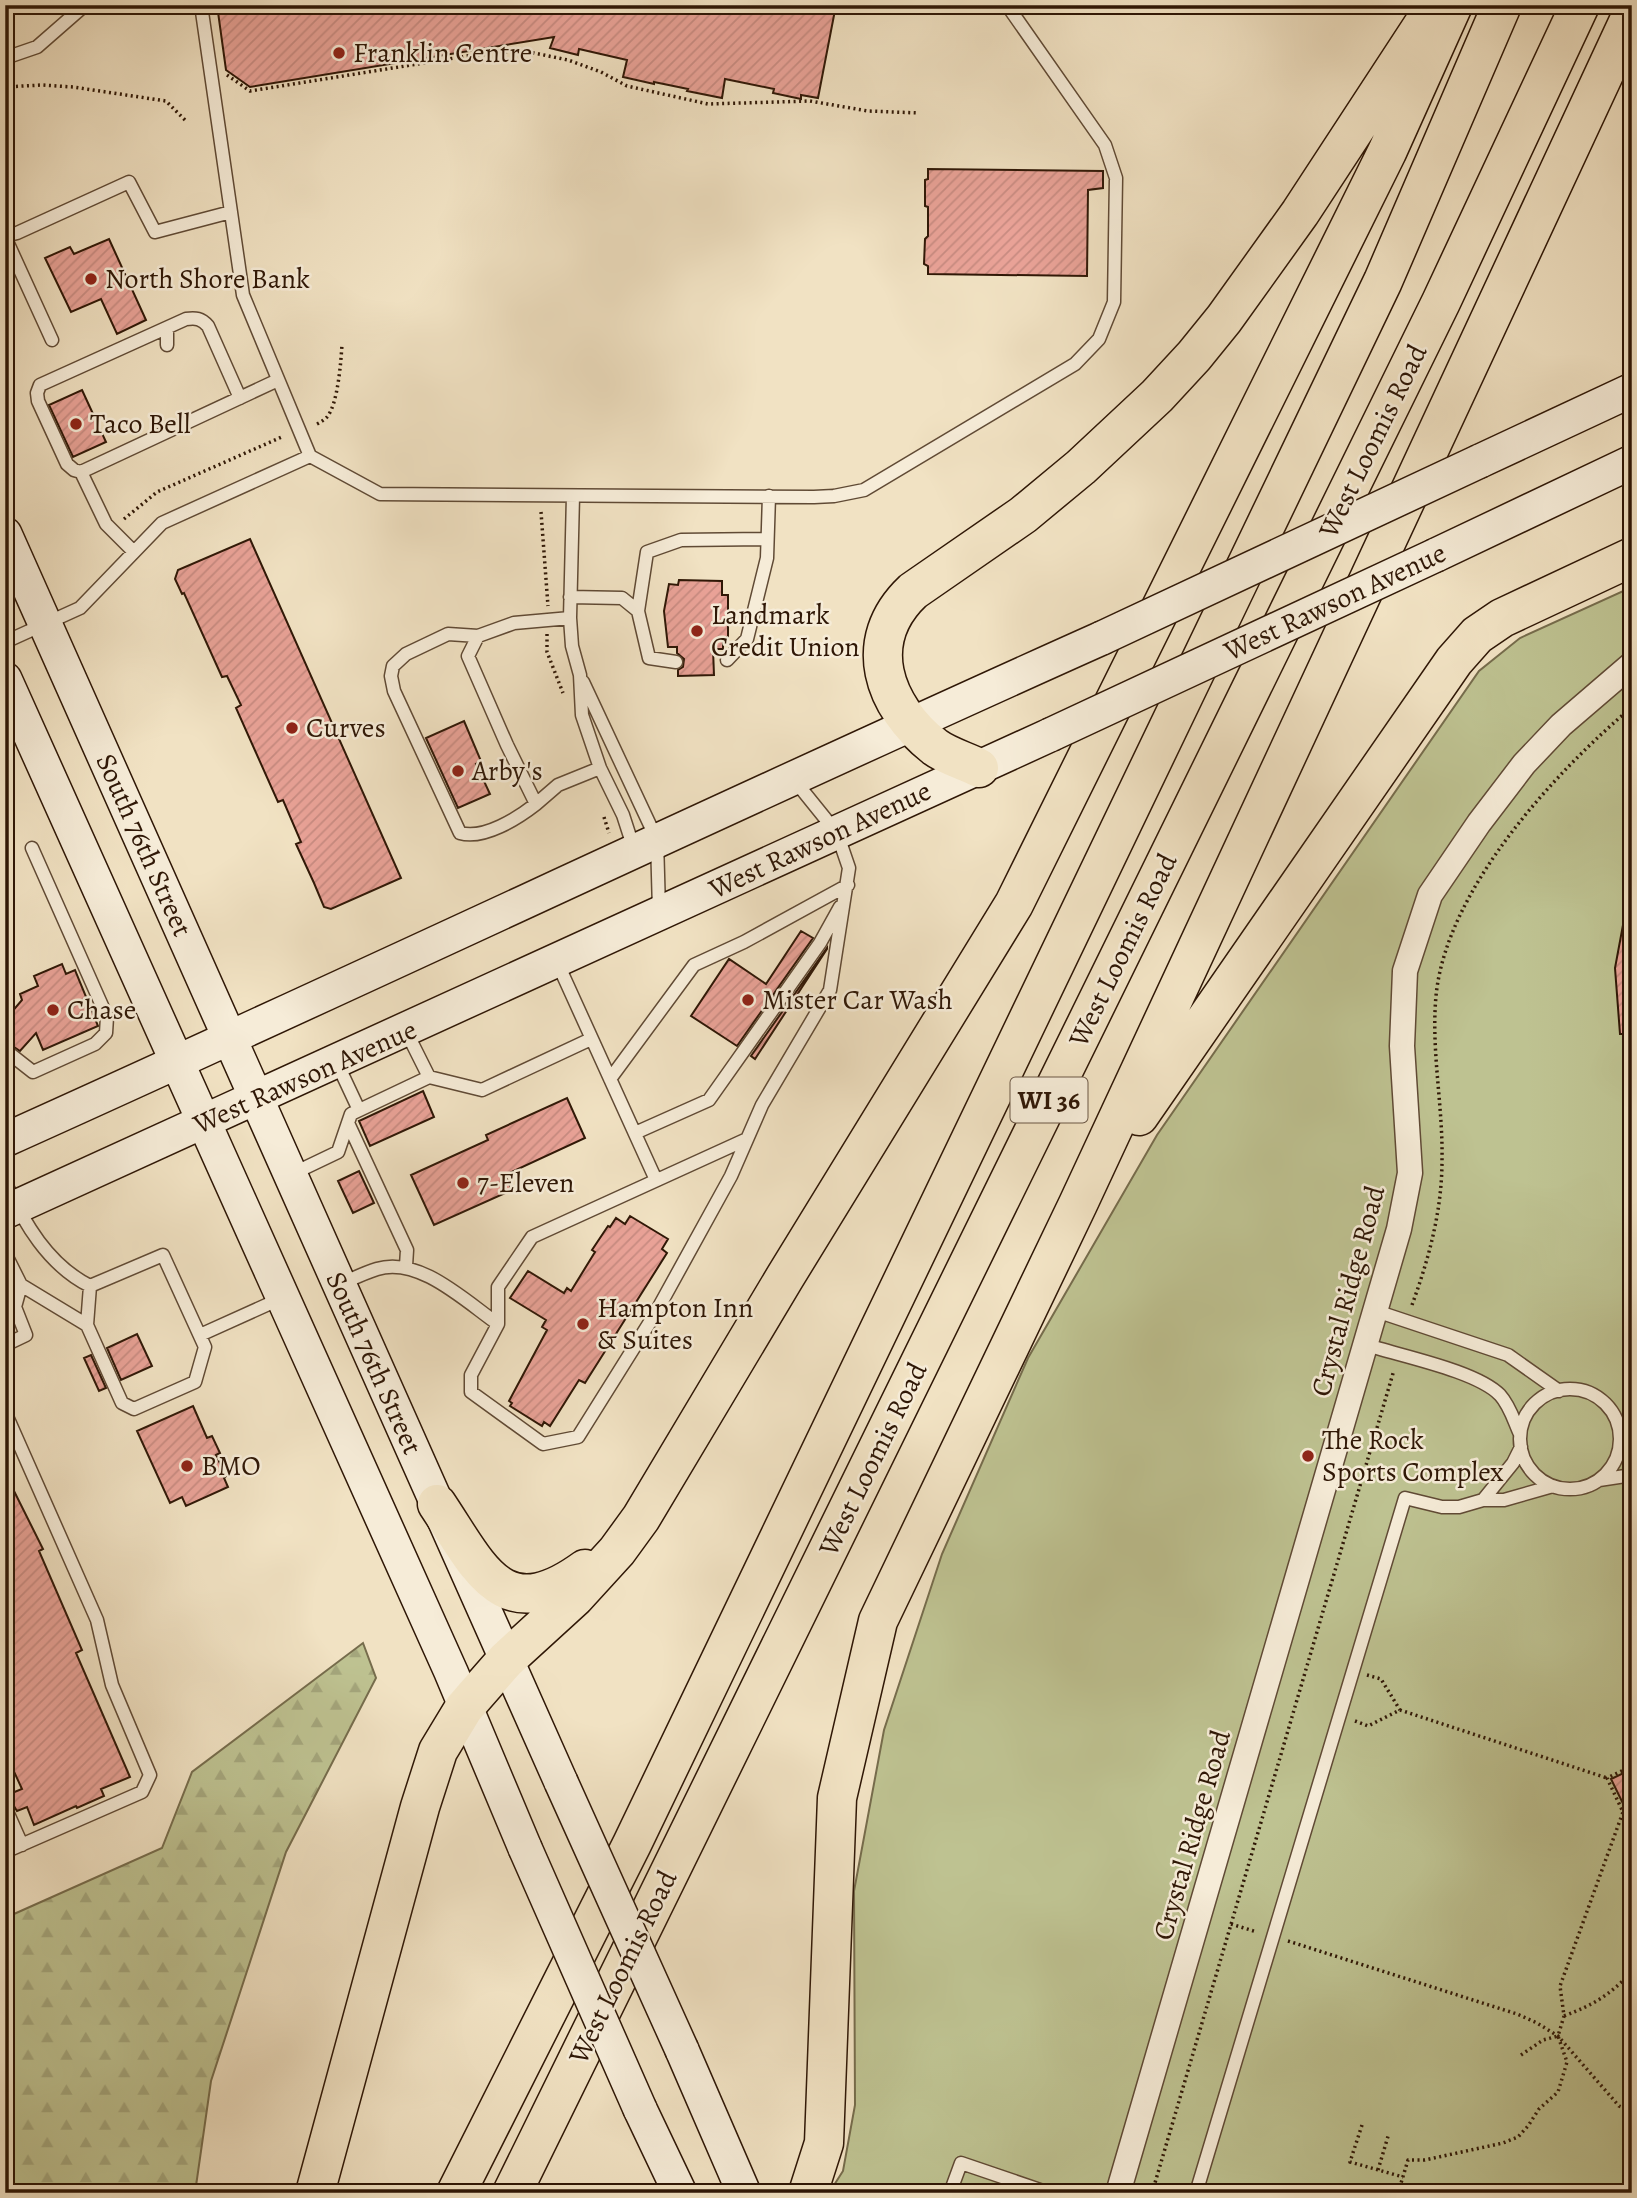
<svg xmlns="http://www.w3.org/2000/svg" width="1637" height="2198" font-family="Alegreya,serif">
<defs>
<pattern id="forest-firs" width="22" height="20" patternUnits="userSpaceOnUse" patternTransform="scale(1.75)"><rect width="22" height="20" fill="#bec291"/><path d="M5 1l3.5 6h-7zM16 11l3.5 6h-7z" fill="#a4a67c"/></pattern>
<pattern id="building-hatch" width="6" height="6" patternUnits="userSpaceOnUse" patternTransform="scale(1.75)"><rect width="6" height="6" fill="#e9a297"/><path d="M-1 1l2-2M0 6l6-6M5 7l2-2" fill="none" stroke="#c88b81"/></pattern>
</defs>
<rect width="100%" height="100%" fill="#f1e2c3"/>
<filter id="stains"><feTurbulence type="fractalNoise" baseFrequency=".00286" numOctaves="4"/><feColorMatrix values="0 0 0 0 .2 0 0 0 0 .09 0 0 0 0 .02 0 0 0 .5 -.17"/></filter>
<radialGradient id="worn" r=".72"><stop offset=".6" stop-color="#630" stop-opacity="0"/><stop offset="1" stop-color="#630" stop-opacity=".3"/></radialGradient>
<path fill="url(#forest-firs)" stroke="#766c4c" stroke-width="2" d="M363,1643L376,1678L286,1852L211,2081L195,2193H5V1918L162,1848L192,1772Z"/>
<path fill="#bec291" stroke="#766c4c" stroke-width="2" d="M1632,587V2193H829L843,2171L855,2105L854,1891L884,1730L942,1554L1028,1358L1157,1135L1479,671L1520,638Z"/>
<path fill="url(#building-hatch)" stroke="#2f1706" stroke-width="2" d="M259,5H836L818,98L801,95V99L773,93L774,89L725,79L722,98L687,91L688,89L654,82V84L623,77L627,60L579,49L578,55L550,48L554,37L250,87L226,70L218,12Z
M928,169L1103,171V188L1088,190L1087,276L928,274V266L924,264L925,239L928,236V207L925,206V180L928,179Z
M109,239L146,320L117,334L101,299L71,312L45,258L70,247L74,254Z
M82,390L106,442L73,457L49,405Z
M250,539L401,878L331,909L324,907L314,883L296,844L301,842L283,800L278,802L236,708L241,705L227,676L222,677L184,593L182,594L175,579L178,570Z
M679,580L722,581V595H728V637H723V649H713L714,675L678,676V670L683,667L684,659L677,653V647H668L664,611L669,584L678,585Z
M464,721L481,761L476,764L490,794L458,808L426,738Z
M1623,925H1632V1034H1620L1615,968Z
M801,931L813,938L737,1046L691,1016L729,959L766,984Z
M827,948V949L755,1059L751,1056Z
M62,964L66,974L75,970L98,1026L43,1050L36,1033L20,1051L5,1041V1020L22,1000L20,994L38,986L34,976Z
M423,1091L434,1117L370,1146L359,1121Z
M567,1098L585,1138L505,1175L512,1190L434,1225L411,1175L488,1140L486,1135Z
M359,1171L374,1203L353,1213L338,1181Z
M630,1216L668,1239L662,1249L667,1253L585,1383L579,1380L550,1426L544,1422L542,1426L510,1406L512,1403L509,1401L547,1330L542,1327L546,1320L510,1298L528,1271L564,1293L567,1288L571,1291L595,1252L592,1250L608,1226L610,1227L616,1218L625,1224Z
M137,1334L152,1366L121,1380L107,1348Z
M91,1355L106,1388L99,1391L84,1358Z
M193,1406L207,1438L212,1436L220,1453L216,1455L226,1476L224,1478L228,1487L186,1506L182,1497L170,1503L137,1431Z
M5,1473L43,1549L39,1551L82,1650L76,1653L130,1777L101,1789L104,1796L77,1808L76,1806L34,1825L27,1807L17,1811L7,1795L22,1789L5,1752V1700L12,1697L5,1681Z
M1632,1769V1822L1611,1779Z"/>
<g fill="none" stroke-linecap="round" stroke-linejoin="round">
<g stroke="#604a35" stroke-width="15">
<path id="lane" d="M201,5L243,295L310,456L380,494L814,497L834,496L864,490L1075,364L1099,339L1114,302L1116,178L1105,145L1007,5
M5,58L37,47L85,5
M5,236L17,233L129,182L155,232L231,212
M5,237L52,340
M167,328V345
M81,472L74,470L67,464L38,401L37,393L40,385L186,319C196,318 201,318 208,326L240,398
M573,496L570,618L572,646L580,675L582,715L600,768L623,815L634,849
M134,552L106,524L81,472L278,380
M570,597L622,598L638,611
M570,618L514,623L478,636L468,656L507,745L536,804L558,785L600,768
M478,636L448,634L406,654L393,666L391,676L394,691L460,833C484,840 518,818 536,804
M5,642L80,608L162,523L310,456
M727,660L747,639L767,558L769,496
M676,662L649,658L638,611L647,552L681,540L767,539
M583,682L657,840L659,910
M557,962L656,1180
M406,1031L429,1077
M5,1050L33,1072L95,1044L106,1033L107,1017L32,848
M337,1063L359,1110
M610,1079L694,965L744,942L848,885
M348,1123L407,1250L406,1266
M635,1133L709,1100L820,943L840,907
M747,1139L532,1237L498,1287V1324L471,1375V1392L543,1444L578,1437L655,1314L731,1176L762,1105L830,990L849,868L837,833L795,781
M292,1174L338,1152L351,1114L429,1077L482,1090L591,1039
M5,1182C24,1223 48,1265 90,1286L163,1255L205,1347L195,1382L134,1409L122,1403L87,1325L21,1285
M5,1253L21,1285L15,1307L26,1335L5,1345
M341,1284C352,1279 364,1273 377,1269C419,1256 465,1301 498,1324
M1376,1311L1508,1355L1559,1391
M87,1325L90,1286
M200,1335L282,1298
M1367,1345C1401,1356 1477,1371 1500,1395C1510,1406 1514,1421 1520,1434
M1520 1439a50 50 0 1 1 100 0a50 50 0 1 1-100 0Z
M5,1412L97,1620L112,1685L150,1775L142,1792L5,1852
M1599,1480L1632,1475
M1483,1500L1513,1463L1521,1447
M5,1807L22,1845
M950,2193L961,2163L1049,2193
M1196,2193L1405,1498L1442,1507H1459L1483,1500H1504L1553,1486"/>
</g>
<g stroke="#604a35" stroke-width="27">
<path id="street" d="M1118,2193L1399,1229L1410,1173L1402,1046L1405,971L1430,895L1479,823L1524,764L1561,725L1632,664"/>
</g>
<g stroke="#2f1706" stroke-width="36">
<path id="secondary" d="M1480,461L1632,390
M5,534L561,1782
M1436,555L1632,462
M5,679L451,1672L525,1848
M5,1140C372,975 735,802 1102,638
M5,1212L1050,735
M682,2050L744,2193
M640,2109L680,2193"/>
</g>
<g stroke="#2f1706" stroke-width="41">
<path id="primary" d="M979,768C965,761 947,756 935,747C883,706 860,641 913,591L1023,515L1081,467L1157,396L1194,356L1224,319L1300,213L1423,25
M1139,1116L1454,661L1477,635L1502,618L1632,557
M437,1504C480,1568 502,1629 585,1569
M315,2193L420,1807L438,1751L464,1708L506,1660L575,1597L617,1551L641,1518L785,1277L1014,904L1387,152L1453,5
M456,2193L632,1844L1383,281L1502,5
M512,2193L1441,302L1580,5
M808,2193L824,2143L837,1798L878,1621L1078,1204L1632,14"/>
</g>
<path stroke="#2f1706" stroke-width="3.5" stroke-dasharray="2 3.5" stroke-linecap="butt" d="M227,75L250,91L467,56L508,52L534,53L568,60L601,72L627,86L708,104L810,101L868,111L919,113
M5,87L42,85L73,87L166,101L186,121
M317,424C321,422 324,420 327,417C338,404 341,361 342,344
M541,512L548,606
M124,519L157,492L284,436
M547,634V652L563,693
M604,817L609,833
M1412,1305C1429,1258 1442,1211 1442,1160C1443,1105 1431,1051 1436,996C1446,890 1554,773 1632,707
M1367,1675L1381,1679L1400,1710
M1355,1721L1368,1726L1400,1710L1607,1778
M1231,1924L1257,1932
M1288,1941L1517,2014L1537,2023L1558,2036L1619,2106L1632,2112
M1564,2016C1595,2004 1608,1996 1632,1972
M1521,2055L1543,2040L1558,2036
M1362,2125L1350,2162L1403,2177
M1378,2170L1389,2133
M1152,2193L1394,1370
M1398,2193L1408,2160H1425L1503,2143L1518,2137L1528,2126L1539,2109L1558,2092L1567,2062L1558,2036L1564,2016L1560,1986L1623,1812L1607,1778L1632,1766"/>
<use href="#lane" stroke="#f6ecd8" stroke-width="12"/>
<use href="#street" stroke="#f6ecd8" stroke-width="24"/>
<use href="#secondary" stroke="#f6ecd8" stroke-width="33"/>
<use href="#primary" stroke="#f1e2c3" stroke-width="38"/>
<g stroke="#2f1706" stroke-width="36" stroke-linecap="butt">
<path id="secondary-bridge" d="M1102,638L1480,461
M1050,735L1436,555
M561,1782L682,2050
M525,1848L640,2109"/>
</g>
<use href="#secondary-bridge" stroke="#f6ecd8" stroke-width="33"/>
</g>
<g fill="#8f2418" stroke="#f6ecd8" stroke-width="2.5">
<circle cx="339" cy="53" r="7"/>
<circle cx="91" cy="279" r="7"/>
<circle cx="76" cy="424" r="7"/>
<circle cx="697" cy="631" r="7"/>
<circle cx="292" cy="728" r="7"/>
<circle cx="458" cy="771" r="7"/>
<circle cx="748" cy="1000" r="7"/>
<circle cx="53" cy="1010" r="7"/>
<circle cx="463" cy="1183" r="7"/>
<circle cx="583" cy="1324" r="7"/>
<circle cx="1308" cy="1456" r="7"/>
<circle cx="187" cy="1466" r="7"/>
</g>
<g text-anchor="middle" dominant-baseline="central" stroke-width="5" stroke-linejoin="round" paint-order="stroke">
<rect fill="#f6ecd8" stroke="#6b5745" stroke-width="2" x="1010.5" y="1077.5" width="77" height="45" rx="5"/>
<g font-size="26" font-weight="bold" fill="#2f1706">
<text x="1049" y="1100">WI 36</text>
</g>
<g font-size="28" fill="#2f1706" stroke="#f6ecd8" text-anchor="start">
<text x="353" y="53">Franklin Centre</text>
<text x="105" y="279">North Shore Bank</text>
<text x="90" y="424">Taco Bell</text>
<text x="711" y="615">Landmark<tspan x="711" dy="32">Credit Union</tspan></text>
<text x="306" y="728">Curves</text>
<text x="472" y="771">Arby's</text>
<text x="762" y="1000">Mister Car Wash</text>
<text x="67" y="1010">Chase</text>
<text x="477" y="1183">7-Eleven</text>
<text x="597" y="1308">Hampton Inn<tspan x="597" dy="32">&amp; Suites</tspan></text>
<text x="1322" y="1440">The Rock<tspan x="1322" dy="32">Sports Complex</tspan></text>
<text x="201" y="1466">BMO</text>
</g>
<g font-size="28" fill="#2f1706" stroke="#f6ecd8">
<text transform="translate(1373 441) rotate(-64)">West Loomis Road</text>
<text transform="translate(1335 602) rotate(-25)">West Rawson Avenue</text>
<text transform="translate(820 840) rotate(-25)">West Rawson Avenue</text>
<text transform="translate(144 845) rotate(66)">South 76th Street</text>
<text transform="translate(1123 950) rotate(-64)">West Loomis Road</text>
<text transform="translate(305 1077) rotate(-24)">West Rawson Avenue</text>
<text transform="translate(1348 1291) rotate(-75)">Crystal Ridge Road</text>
<text transform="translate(374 1363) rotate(66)">South 76th Street</text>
<text transform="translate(873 1459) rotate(-64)">West Loomis Road</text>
<text transform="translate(1192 1835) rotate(-74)">Crystal Ridge Road</text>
<text transform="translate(623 1967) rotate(-64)">West Loomis Road</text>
</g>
</g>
<rect width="1637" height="2198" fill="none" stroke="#f1e2c3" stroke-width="28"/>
<rect x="7" y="7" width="1623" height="2184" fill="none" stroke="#2f1706" stroke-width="3.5"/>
<rect x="14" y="14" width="1609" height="2170" fill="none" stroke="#2f1706" stroke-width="2"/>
<rect width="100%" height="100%" filter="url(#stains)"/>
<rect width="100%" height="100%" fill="url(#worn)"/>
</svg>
